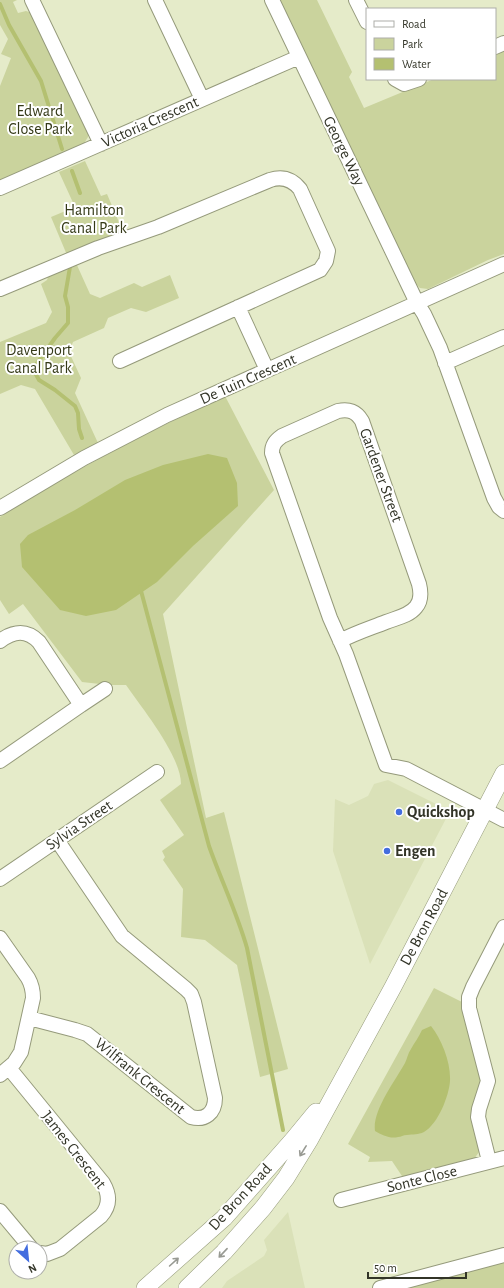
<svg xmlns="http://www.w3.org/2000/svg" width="504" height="1288" font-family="'Alegreya Sans',sans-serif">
<rect width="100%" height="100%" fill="#e5ebc9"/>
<path fill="#dae1b8" d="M388,780L450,811L370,964L333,851L335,799L349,805L368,796L374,784Z
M288,1212L305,1288H222L227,1281L264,1256L267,1250L264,1240Z"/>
<path fill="#cad39d" d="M0,0H17L13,2L18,13L26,11L32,13L88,132V137L83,145L0,181V86L11,58L1,54L8,39L0,25Z
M278,0H317L352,72L349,77L364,108L434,79H495V54L504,50V254L488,260L428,289L420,288L415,283Z
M85,161L101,196L107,194L124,234L67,255L51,217L75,207L59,172Z
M76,263L90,294L100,298L134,283L142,287L170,275L179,298L146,312L131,308L108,318L104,328L73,342L69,352L81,378L75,393L98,443L74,455L35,389L21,385L0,394V342L46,323L52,312L41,284L47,280L49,274Z
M225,396L274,490L163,614L206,818L224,812L288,1069L260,1077L237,965L205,940L181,937L183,889L163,860L165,857L162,851L184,835L160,800L181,784C181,756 142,708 126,685H109L82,682L23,604L9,614L0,600V517C72,471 147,432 225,396Z
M434,988L464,1003L482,1078L479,1152L474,1159L404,1177L402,1176L392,1161L368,1162L370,1157L348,1144Z
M504,1261V1288H401Z"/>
<path fill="#b4c071" d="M208,454L227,458L237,483L238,506L193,546L157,582L116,610L86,616L60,610L22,567L20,544L28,535L75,510L125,480L163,465Z
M431,1026C442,1040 451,1063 450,1081C449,1096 438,1124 424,1132C418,1135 413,1134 407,1135C403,1135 401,1137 398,1137C390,1139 382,1135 375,1131C372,1111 395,1081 405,1063C407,1059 408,1053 411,1049C414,1043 419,1037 422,1030Z"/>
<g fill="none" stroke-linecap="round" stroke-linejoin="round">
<path stroke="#b4c071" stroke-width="4" d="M0,4L9,25L41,81L62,149
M72,171L80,193
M70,267L65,296L68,307V323L55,338L33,369L39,380L55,390L75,406L78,413L79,429L82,438
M140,587L209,846C221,880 237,913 247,948L283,1130"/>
<g stroke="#959a7b" stroke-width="16">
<path id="minor" d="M32,0L101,144
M155,0L202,99
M272,0L417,303L424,314L440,348L494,498L499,507L504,511
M356,0L367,22
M495,47L504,43
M395,79L404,84L419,79
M0,188L299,57
M0,289L98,248L158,227L270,180C282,176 292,179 300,189L328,251L326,261L320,270L120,361
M238,307L267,370
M445,363L504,337
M0,508L84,458L167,415L504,264
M0,641C14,631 26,629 39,642L81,705L0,761
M340,641C355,633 371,628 386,622C396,618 409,616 416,607C422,600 421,592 419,584L362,421C356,411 349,409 338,411L282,436C275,441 272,445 272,453L330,618L346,654L386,765L406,769L504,820
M81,705L105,689
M0,879L157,772
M0,938L28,978C32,985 33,991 33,998L21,1052L14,1063L0,1075
M29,1018L75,1030L87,1034L191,1117C205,1121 215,1113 215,1098L194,1002L191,994L186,989L122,936L57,840
M9,1068L103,1183C110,1195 110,1206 101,1216L60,1249L47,1254L40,1253
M489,1161L478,1117L479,1109L488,1081L469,1008V997L473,987L504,927
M341,1200L504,1158
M0,1211L31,1248
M380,1288L504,1255"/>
</g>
<g stroke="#959a7b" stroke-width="18">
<path id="tertiary" d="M145,1288L224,1218L293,1140L316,1112
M187,1288L224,1252L263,1208L286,1178L310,1139L393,987L504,773"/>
</g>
<use href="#minor" stroke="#fff" stroke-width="14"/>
<use href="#tertiary" stroke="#fff" stroke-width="17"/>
</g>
<defs><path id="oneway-shaft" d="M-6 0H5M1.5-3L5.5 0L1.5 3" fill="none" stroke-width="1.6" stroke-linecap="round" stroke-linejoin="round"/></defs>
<g stroke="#989a93">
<use href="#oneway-shaft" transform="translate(303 1151) rotate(122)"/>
<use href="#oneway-shaft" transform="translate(223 1253) rotate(133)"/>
<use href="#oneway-shaft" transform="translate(174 1262) rotate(-42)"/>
</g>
<g fill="#436ddf" stroke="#fff" stroke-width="1.5">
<circle cx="399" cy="812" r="4"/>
<circle cx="387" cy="851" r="4"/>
</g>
<g text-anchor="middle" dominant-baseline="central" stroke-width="4" stroke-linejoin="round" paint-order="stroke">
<g font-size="16" fill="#343917" stroke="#fff">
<text x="40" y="111">Edward<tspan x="40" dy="18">Close Park</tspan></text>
<text x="94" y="210">Hamilton<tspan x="94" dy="18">Canal Park</tspan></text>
<text x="39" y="350">Davenport<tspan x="39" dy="18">Canal Park</tspan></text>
</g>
<g font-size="16" fill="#323427" stroke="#fff">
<text transform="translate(150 122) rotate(-24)">Victoria Crescent</text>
<text transform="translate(344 151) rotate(64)">George Way</text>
<text transform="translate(248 379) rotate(-24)">De Tuin Crescent</text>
<text transform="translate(381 475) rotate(70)">Gardener Street</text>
<text transform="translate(79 825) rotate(-34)">Sylvia Street</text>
<text transform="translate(424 927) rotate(-62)">De Bron Road</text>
<text transform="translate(140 1076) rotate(39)">Wilfrank Crescent</text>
<text transform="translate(74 1150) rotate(52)">James Crescent</text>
<text transform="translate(422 1179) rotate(-14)">Sonte Close</text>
<text transform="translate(240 1197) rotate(-47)">De Bron Road</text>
</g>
<g font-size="16" font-weight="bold" fill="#323427" stroke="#fff" text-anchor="start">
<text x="407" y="812">Quickshop</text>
<text x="395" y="851">Engen</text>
</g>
</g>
<rect x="366" y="8" width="130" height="72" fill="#ffffff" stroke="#adaea9"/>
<rect x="374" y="21" width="20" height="6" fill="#ffffff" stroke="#adaea9"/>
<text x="402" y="28" font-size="12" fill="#323427">Road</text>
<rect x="374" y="38" width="20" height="12" fill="#cad39d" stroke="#adaea9"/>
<text x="402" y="48" font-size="12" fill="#323427">Park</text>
<rect x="374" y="58" width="20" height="12" fill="#b4c071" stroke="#adaea9"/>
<text x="402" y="68" font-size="12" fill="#323427">Water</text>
<g transform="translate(28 1260) rotate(153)"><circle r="19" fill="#ffffff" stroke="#adaea9"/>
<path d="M0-3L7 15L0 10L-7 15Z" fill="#436ddf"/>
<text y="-6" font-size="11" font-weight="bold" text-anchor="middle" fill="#323427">N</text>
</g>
<path d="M368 1272v6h98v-6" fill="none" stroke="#323427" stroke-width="2"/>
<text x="374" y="1272" font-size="12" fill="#323427" stroke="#ffffff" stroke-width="3" paint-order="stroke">50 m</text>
</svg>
